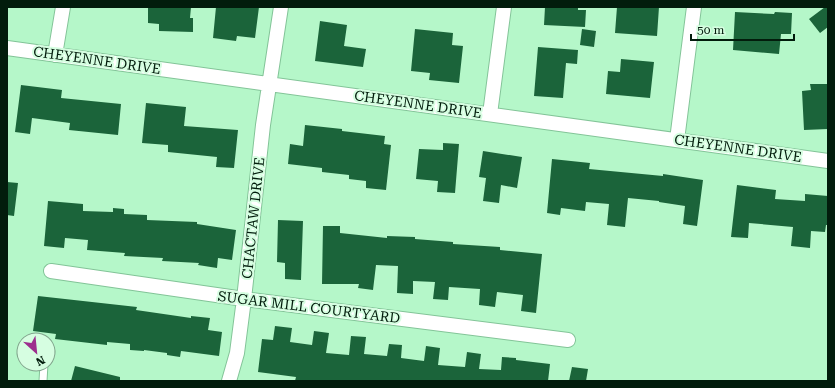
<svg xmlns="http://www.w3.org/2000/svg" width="835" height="388" font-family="'Roboto Serif',serif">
<rect width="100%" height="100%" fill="#b5f7c9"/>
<path fill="#1b643a" d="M148,7H191L190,18H193V32L159,31V24L148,23Z
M216,7H259L255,38L237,36L236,41L213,38Z
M545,7H578V10H586L585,27L544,25Z
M617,7H659L657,36L615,33Z
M825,7H828V27L820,33L809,19Z
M735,12L774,14L775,12L792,13L791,34H781L779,54L733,50Z
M320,21L347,25L344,46L366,49L363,67L315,61Z
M415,29L453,33L452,45L463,46L459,83L429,80L430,73L411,71Z
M582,29L596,31L594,47L580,45Z
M538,47L578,50L577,64L566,63L563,98L534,96Z
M621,59L654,62L650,98L606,94L608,71L620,72Z
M810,84H828V129L804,130L802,91L811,90Z
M21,85L62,90L61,98L121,104L118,135L69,130L70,123L32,118L30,134L15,132Z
M146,103L186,107L184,126L238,130L234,168L216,167L217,157L168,152V145L142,143Z
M305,125L342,129V131L385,136L384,144L391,145L386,190L366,188V181L349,179V175L322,172V168L288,164L290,144L303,146Z
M443,143L459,144L455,193L437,192L438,181L416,179L419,149L443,150Z
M483,151L522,157L517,188L501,185L499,203L483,201L486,178L479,177Z
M552,159L590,163L589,169L663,176V174L703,180L697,226L683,224L685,206L659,202V201L628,198L625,227L607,225L609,204L586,202L585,211L561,208L560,215L547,213Z
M7,182L18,183L14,216L7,215Z
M737,185L776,190L775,199L805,201V194L828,196V225H826L825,232L811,231L810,248L791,246L793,227L749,223L748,238L731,237Z
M48,201L83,204V211L113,212V208L124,209V214L147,215V220L197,222V224L236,230L232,260L218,258L217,268L198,265L199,263L162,261L163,258L124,256L125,253L87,250L88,240L65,238L64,248L44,246Z
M278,220L303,221L301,280L285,279V263L277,262Z
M323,226H340V233L387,238V236L415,237V239L453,242V244L500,247V250L542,254L536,313L521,311L523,295L497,292L495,307L479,305L480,289L449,287L448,300L433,299L435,282L413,281V294L397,293L398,266L376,265L373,290L358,288L359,284H322Z
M38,296L137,307L136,310L191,318V316L210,318L208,330L222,332L219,356L181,351L180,357L167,355V353L144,350V351L130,350V344L107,342V345L55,339L56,334L33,331Z
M275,326L292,328L290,342L312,345L314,331L329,333L326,353L349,355L351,336L366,337L364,354L387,356L389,344L402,345L401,358L424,361L426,346L440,348L438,365L465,367L467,352L481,354L479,369L501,370L502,357L516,358V360L550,364L548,381H295L296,377L258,372L262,339L273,340Z
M75,366L120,377V381H71Z
M572,367L588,369L586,381H569Z"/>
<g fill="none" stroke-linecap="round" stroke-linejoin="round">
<g stroke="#83c498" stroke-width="9">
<path id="lane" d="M43,381L44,364"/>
</g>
<g stroke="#83c498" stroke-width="16">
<path id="street" d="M7,48L828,161
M55,55L63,7
M490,114L504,7
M677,140L694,7
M51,271L244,299L568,340
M229,381L237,353L244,299L263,125L281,7"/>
</g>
<use href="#lane" stroke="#fff" stroke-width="7"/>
<use href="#street" stroke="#fff" stroke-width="14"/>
</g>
<g text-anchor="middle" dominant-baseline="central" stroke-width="4" stroke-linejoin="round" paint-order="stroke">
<g font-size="14" fill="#021c0c" stroke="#d6fee1">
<text transform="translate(97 60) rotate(8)">CHEYENNE DRIVE</text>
<text transform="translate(418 104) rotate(8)">CHEYENNE DRIVE</text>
<text transform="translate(738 148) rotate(8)">CHEYENNE DRIVE</text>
<text transform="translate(253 218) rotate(-84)">CHACTAW DRIVE</text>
<text transform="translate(309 307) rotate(7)">SUGAR MILL COURTYARD</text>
</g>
</g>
<rect width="835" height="388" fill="none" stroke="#021c0c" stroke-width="16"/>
<g transform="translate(36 352) rotate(153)"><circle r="19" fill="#d6fee1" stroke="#81a48c"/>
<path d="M0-3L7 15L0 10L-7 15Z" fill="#9d2f8e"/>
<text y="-6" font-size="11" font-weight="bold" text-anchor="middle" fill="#021c0c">N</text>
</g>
<path d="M691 34v6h103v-6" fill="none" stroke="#021c0c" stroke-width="2"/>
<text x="697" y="34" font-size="12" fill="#021c0c" stroke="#d6fee1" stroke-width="3" paint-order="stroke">50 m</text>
</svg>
